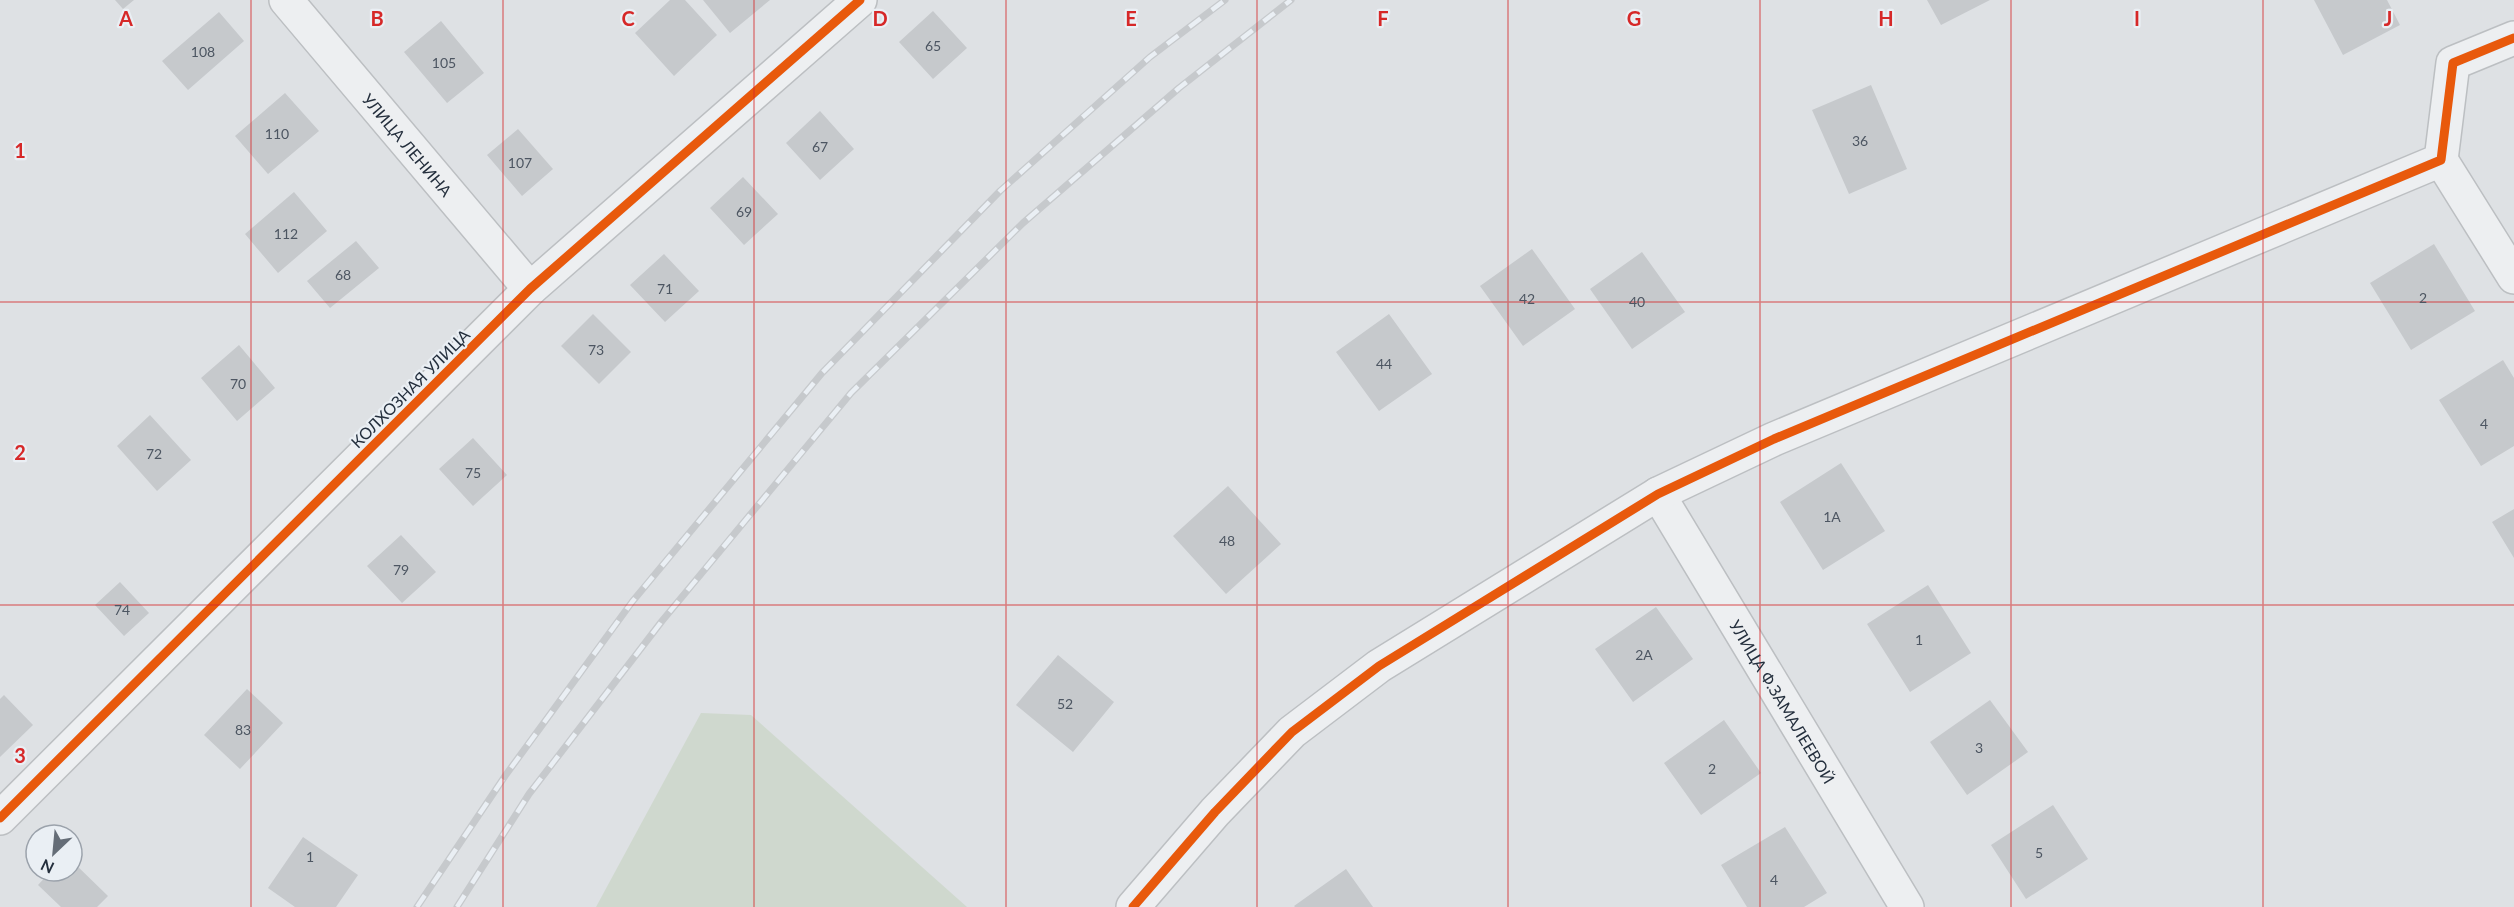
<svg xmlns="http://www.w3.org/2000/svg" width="2514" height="907" font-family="Lato,sans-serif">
<rect width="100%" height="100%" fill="#dee1e4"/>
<path fill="#cfd8ce" d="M701,713L751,715L967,907H596Z"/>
<path fill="#c6c9cc" d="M115,0H134L123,9Z
M670,0H685L717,35L674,76L635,33Z
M703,0H770L730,33Z
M1927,0H1990L1941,25Z
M2314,0H2387L2400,25L2343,55Z
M933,11L967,48L933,79L899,42Z
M219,12L244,41L188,90L162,61Z
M441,21L484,73L447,103L404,52Z
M1871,85L1907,169L1849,194L1812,110Z
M285,93L319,131L268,174L235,136Z
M820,111L854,149L820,180L786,143Z
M518,129L553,169L522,196L487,155Z
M743,177L778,214L744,245L710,208Z
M294,192L327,231L278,273L245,234Z
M356,241L379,268L330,308L307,281Z
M2434,244L2475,311L2411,350L2370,283Z
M1532,249L1575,309L1523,346L1480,286Z
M1642,252L1685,312L1632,349L1590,289Z
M664,254L699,291L665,322L630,285Z
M593,314L631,352L599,384L561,346Z
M1389,314L1432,374L1379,411L1336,352Z
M239,345L275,388L237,421L201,378Z
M2503,360L2514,378V446L2481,466L2439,400Z
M150,415L191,460L157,491L117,446Z
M473,438L507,475L473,506L439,469Z
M1841,463L1885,531L1823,570L1780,502Z
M1228,486L1281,544L1226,594L1173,536Z
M2514,509V558L2492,522Z
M401,535L436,572L402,603L367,566Z
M120,582L149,613L124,636L95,605Z
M1928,585L1971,653L1910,692L1867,624Z
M1656,607L1693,659L1633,702L1595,649Z
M1058,655L1114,702L1073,752L1016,705Z
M247,689L283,723L240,769L204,735Z
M4,695L33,725L0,757V699Z
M1990,700L2028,752L1967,795L1930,742Z
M1724,720L1761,773L1701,815L1664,763Z
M2053,805L2088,859L2026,899L1991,845Z
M1785,827L1827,893L1804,907H1747L1721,865Z
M303,837L358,875L336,907H295L268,888Z
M72,861L108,896L97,907H61L38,885L51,871H72Z
M1346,869L1373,907H1295L1294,906Z"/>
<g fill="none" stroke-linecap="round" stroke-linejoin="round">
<g stroke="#bcbfc2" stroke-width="36">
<g id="minor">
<path id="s1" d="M286,0L530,289"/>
<path d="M2441,160L2514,277"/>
<path id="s2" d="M1658,494L1907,907"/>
<path d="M0,818L530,289L860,0"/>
<path d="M1133,907L1215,812L1292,732L1379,666L1658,494L1774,439L2441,160L2453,63L2514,38"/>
</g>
</g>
<use href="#minor" stroke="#edeff1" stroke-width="33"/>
<g stroke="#c6c9cc" stroke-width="7">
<path id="rail" d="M417,907L505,776L632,602L822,373L1000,191L1150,57L1225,0
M457,907L529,794L662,621L851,393L1023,223L1179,88L1291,0"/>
</g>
<use href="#rail" stroke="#eaeff4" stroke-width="4.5" stroke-dasharray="14" stroke-linecap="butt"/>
<g stroke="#eaeff4" stroke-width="13">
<path id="cycleway" d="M0,818L530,289L860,0
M1133,907L1215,812L1292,732L1379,666L1658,494L1774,439L2441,160L2453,63L2514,38"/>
</g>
<use href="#cycleway" stroke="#e8590c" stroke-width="9"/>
</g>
<path fill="none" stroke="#d62828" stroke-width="1.5" stroke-opacity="0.55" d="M251,0V907M503,0V907M754,0V907M1006,0V907M1257,0V907M1508,0V907M1760,0V907M2011,0V907M2263,0V907M0,302H2514M0,605H2514"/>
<g text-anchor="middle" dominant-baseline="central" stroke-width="4.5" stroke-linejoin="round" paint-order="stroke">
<g font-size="14" fill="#4d5662">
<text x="933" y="45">65</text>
<text x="203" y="51">108</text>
<text x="444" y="62">105</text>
<text x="277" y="133">110</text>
<text x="1860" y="140">36</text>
<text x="820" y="146">67</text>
<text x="520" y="162">107</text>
<text x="744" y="211">69</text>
<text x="286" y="233">112</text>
<text x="343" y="274">68</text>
<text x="665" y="288">71</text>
<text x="2423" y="297">2</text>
<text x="1527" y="298">42</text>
<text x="1637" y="301">40</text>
<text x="596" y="349">73</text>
<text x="1384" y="363">44</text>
<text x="238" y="383">70</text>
<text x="2484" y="423">4</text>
<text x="154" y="453">72</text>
<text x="473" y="472">75</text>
<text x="1832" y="516">1А</text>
<text x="1227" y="540">48</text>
<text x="401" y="569">79</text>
<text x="122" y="609">74</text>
<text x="1919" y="639">1</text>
<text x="1644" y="654">2А</text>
<text x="1065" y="703">52</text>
<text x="243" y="729">83</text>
<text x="1979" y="747">3</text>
<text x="1712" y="768">2</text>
<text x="2039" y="852">5</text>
<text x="310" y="856">1</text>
<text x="1774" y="879">4</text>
</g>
<g font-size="16" fill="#242f3d" stroke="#eaeff4">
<text stroke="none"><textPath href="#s1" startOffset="189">УЛИЦА ЛЕНИНА</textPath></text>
<text transform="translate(410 388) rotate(-45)">КОЛХОЗНАЯ УЛИЦА</text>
<text stroke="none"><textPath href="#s2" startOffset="242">УЛИЦА Ф.ЗАМАЛЕЕВОЙ</textPath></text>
</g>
</g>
<g font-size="20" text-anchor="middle" font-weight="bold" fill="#d62828" stroke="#eaeff4" stroke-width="4.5" stroke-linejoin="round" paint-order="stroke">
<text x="126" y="26">A</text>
<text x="377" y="26">B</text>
<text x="628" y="26">C</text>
<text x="880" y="26">D</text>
<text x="1131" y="26">E</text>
<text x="1383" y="26">F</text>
<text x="1634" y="26">G</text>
<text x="1886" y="26">H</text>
<text x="2137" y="26">I</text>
<text x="2388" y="26">J</text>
<text x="20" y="158">1</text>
<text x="20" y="460">2</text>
<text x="20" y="763">3</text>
</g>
<g transform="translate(54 853) rotate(206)"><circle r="28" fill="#eaeff4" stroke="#9ba2ab" stroke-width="1.5"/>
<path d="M0-4.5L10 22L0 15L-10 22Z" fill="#656d77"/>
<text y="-9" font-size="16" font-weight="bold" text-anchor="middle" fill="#242f3d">N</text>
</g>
</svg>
